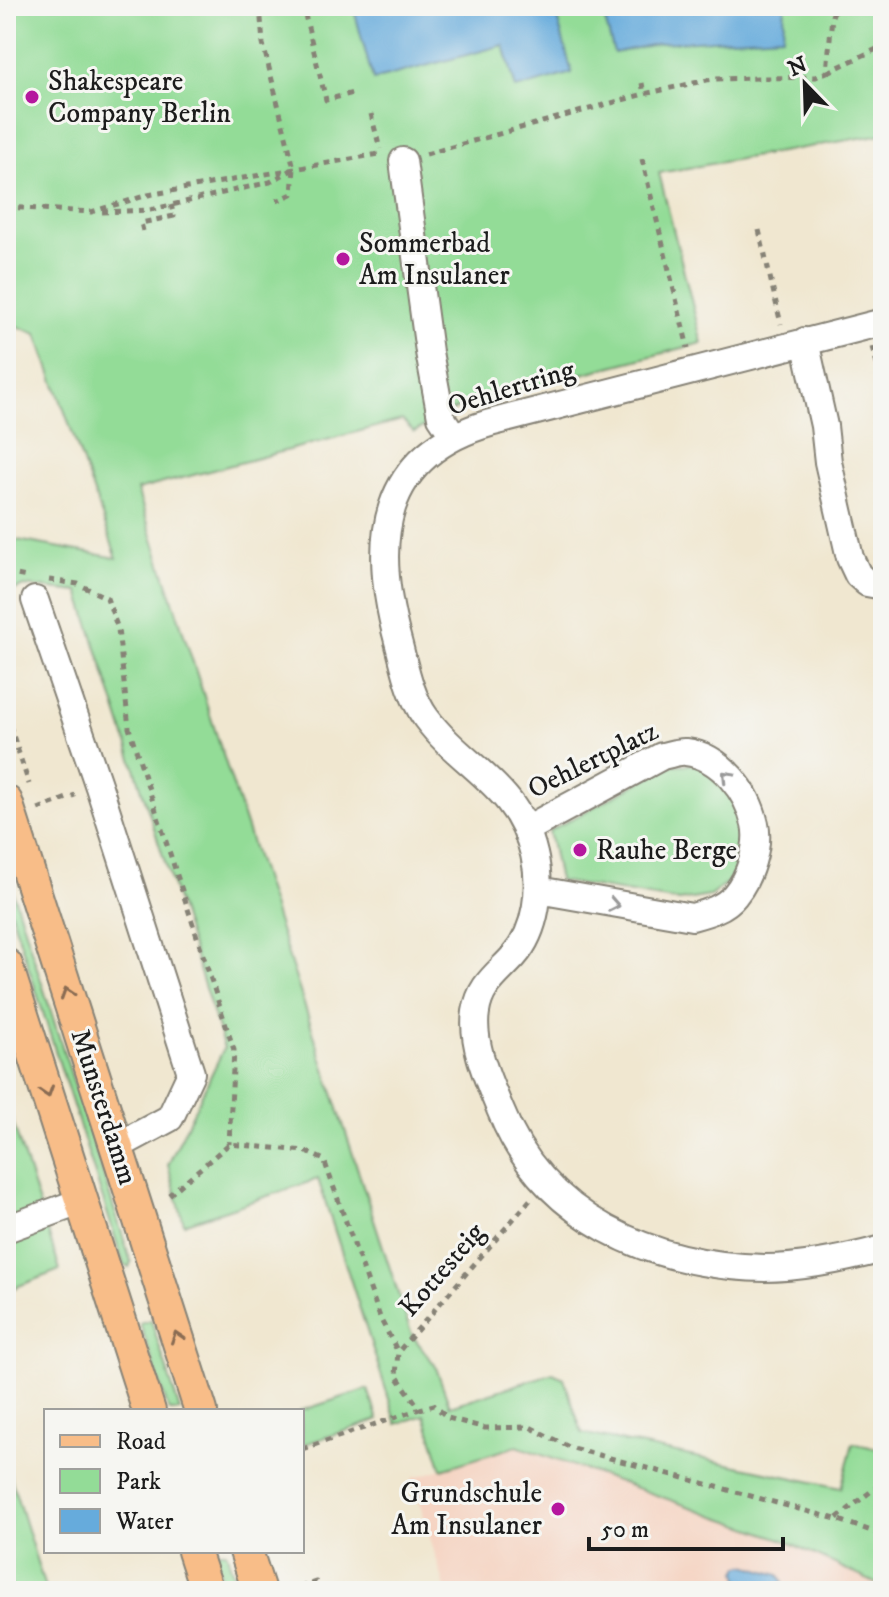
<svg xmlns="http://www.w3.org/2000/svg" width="889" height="1597" font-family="'IM FELL DW Pica',serif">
<rect width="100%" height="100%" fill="#f6f6f2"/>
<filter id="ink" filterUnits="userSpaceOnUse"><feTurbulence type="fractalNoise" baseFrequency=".0125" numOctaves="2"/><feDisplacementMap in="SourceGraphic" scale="16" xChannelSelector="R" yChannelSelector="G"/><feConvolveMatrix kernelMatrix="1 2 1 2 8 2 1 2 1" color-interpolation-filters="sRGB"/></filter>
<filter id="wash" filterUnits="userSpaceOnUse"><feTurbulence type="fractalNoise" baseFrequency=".006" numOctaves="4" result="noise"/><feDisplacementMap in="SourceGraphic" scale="32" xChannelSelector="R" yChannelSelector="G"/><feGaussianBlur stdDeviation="1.8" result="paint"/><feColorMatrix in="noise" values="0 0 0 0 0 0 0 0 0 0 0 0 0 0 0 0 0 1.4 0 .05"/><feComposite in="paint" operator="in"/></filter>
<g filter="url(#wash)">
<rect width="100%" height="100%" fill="#f0e7d0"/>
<path fill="#f5d3c1" d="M517,1446L784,1540L883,1587V1591H446L412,1478Z"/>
<path fill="#93dc97" stroke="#587c5a" stroke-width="2" d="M6,6H883V134L659,173L702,343L465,404L414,432L402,420L137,490L408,1324L412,1335L435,1365L450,1406L553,1373L564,1378L582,1433L841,1488L853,1443L883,1450V1587L784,1540L517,1446L442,1469L425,1415L397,1424L318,1179L184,1224L168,1165L224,1048L79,592L24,586L6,593V538L117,558L37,334L6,322Z
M700,764L730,789L745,836L743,859L727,883L710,896L679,901L559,881L549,831L672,765Z
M6,871L131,1262L129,1267L124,1265L6,897Z
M6,1101L60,1270L6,1291Z
M151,1320L180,1411H169L140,1323Z
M368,1389L378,1420L302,1445L300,1411Z
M6,1462L46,1591H6Z
M213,1551H226L238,1591H226Z"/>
<path fill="#66abdc" stroke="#41647c" stroke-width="2" d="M353,6H554L572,73L516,89L504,45L373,80Z
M601,6H785L783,36L660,43L614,53Z
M746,1565L779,1575L788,1591H743L737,1572L740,1566Z"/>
</g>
<g filter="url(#ink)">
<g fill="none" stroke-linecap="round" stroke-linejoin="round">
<g stroke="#868276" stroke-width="30">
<path id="minor" d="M403,161L429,352L441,417L453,435
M883,322L490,423C379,455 371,542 398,641C405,667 410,696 426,718C463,768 518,785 534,854C542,887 537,930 514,956C497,975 480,985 476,1012C471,1043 488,1080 500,1109C543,1219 653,1266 765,1268C804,1268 845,1259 883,1249
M805,341L824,426L828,462L850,558L858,575L867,583L883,586
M35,600L99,787L191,1073L170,1118L116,1147
M527,829L662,756C669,755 678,751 686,752C721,756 748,792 755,824C760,846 749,878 735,895C725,908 707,913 692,917L538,890
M6,1229L82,1201"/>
</g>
<g stroke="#868276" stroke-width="36">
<path id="major" d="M6,802L201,1411
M6,965L149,1411
M194,1551L207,1591
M246,1551L259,1591"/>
</g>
<path stroke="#868276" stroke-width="5" stroke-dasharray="6 6" stroke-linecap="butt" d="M260,6L263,44L294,168L292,194L277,201
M307,6L303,7L326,100L357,92
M828,72L883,46
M642,83L644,94
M371,114L380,149
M426,154L644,94L712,79L816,77L827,72L832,16L836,6
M642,159L688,348
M6,207L91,212L148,195L379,154
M102,212L150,210L270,182L290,171
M759,230L781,324
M143,231L141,223L174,216L171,205
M872,347L883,385
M6,573L27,577
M49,580L78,584L107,598L118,629L129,728L234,1050L229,1144
M6,714L29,784
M38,809L75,795
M169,1195L229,1144L305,1151L324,1160L381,1320L398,1352
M530,1200L398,1352L396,1375L420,1409L434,1405L448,1418L485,1428L530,1427L569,1447L836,1519L883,1535
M302,1449L420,1409
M837,1518L883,1482
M288,1591L316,1582L327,1591"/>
<use href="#minor" stroke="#fff" stroke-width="26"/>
<use href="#major" stroke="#f8bd88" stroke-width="32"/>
</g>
<defs><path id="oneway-chevron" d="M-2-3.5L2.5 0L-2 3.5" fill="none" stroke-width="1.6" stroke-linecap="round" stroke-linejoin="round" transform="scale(2)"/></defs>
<g stroke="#999">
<use href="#oneway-chevron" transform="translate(727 776) rotate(-134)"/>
<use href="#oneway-chevron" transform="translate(614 905) rotate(11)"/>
</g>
<g stroke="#8a6c52">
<use href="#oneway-chevron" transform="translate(67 993) rotate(-108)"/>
<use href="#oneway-chevron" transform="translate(47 1092) rotate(72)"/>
<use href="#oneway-chevron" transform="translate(177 1337) rotate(-108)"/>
</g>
</g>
<g fill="#b5179e" stroke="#f6f6f2" stroke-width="3">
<circle cx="32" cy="97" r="8"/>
<circle cx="343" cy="259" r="8"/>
<circle cx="580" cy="850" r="8"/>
<circle cx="558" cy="1509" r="8"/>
</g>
<g text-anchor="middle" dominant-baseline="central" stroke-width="6" stroke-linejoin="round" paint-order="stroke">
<g font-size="28" fill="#1c1c1c" stroke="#f6f6f2" text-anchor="start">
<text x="48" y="81">Shakespeare<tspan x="48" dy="32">Company Berlin</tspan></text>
<text x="359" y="243">Sommerbad<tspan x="359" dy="32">Am Insulaner</tspan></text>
<text x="596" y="850">Rauhe Berge</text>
<text x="542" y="1493" text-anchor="end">Grundschule<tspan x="542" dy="32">Am Insulaner</tspan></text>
</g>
<g font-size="28" fill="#1c1c1c" stroke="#f6f6f2">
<text transform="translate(511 388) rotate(-17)">Oehlertring</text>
<text transform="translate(593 760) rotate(-26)">Oehlertplatz</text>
<text transform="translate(104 1107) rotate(72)">Munsterdamm</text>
<text transform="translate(442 1270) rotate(-49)">Kottesteig</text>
</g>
</g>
<rect width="889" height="1597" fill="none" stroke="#f6f6f2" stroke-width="32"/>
<rect x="44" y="1409" width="260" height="144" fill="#f6f6f2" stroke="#9f9f9c" stroke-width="2"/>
<rect x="60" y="1435" width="40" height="12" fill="#f8bd88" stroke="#9f9f9c" stroke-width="2"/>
<text x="116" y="1449" font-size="24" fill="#1c1c1c">Road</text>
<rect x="60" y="1469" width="40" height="24" fill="#93dc97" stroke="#9f9f9c" stroke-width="2"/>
<text x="116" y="1489" font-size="24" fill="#1c1c1c">Park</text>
<rect x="60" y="1509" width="40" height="24" fill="#66abdc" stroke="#9f9f9c" stroke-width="2"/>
<text x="116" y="1529" font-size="24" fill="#1c1c1c">Water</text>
<g transform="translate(805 84) rotate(337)" stroke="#f6f6f2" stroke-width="6" paint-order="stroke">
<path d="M0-6L14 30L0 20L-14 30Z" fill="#1c1c1c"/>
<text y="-12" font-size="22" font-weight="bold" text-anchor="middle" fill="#1c1c1c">N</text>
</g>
<path d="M589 1537v12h194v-12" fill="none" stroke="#1c1c1c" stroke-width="4"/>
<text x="601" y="1537" font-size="24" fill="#1c1c1c" stroke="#f6f6f2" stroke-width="6" paint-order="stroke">50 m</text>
</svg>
